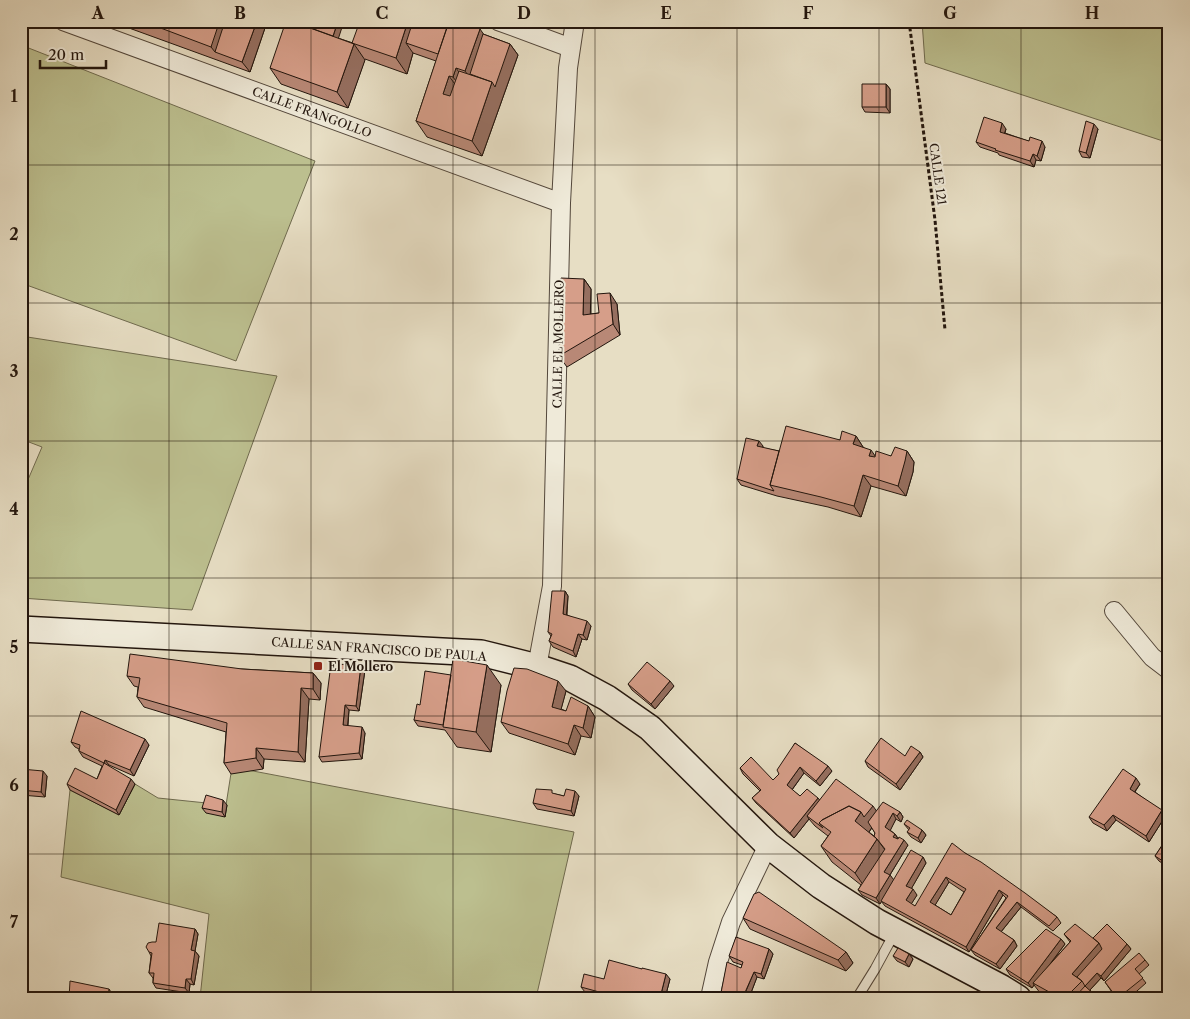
<svg xmlns="http://www.w3.org/2000/svg" width="1190" height="1019" font-family="'Libre Caslon Text',serif">
<rect width="100%" height="100%" fill="#e7dec4"/>
<filter id="stains"><feTurbulence type="fractalNoise" baseFrequency=".004" numOctaves="4"/><feColorMatrix values="0 0 0 0 .2 0 0 0 0 .09 0 0 0 0 .02 0 0 0 .5 -.17"/></filter>
<radialGradient id="worn" r=".72"><stop offset=".6" stop-color="#630" stop-opacity="0"/><stop offset="1" stop-color="#630" stop-opacity=".3"/></radialGradient>
<path fill="#bcbf8f" stroke="#6f6a4e" d="M922,21H1169V143L925,63Z
M21,45L315,161L236,361L21,283Z
M21,336L277,376L192,610L21,598V496L42,447L21,439Z
M232,767L574,832L536,998H200L209,914L61,877L70,790L119,815L135,784L158,798L226,805Z"/>
<g fill="none" stroke-linecap="round" stroke-linejoin="round">
<g stroke="#53473b" stroke-width="11">
<path id="service" d="M857,998L875,969L894,934"/>
</g>
<g stroke="#53473b" stroke-width="20">
<path id="minor" d="M63,21L561,203
M498,21L571,48
M1114,611L1152,657L1169,670
M537,667L552,586L561,203L568,68L575,21
M710,998L718,962L731,922L768,845"/>
</g>
<g stroke="#22150d" stroke-width="28">
<path id="secondary" d="M21,629L481,653L537,667L570,678L607,698L650,728L768,845L821,886L877,922L1002,988L1018,998"/>
</g>
<path stroke="#22150d" stroke-width="3" stroke-dasharray="4 2.5" stroke-linecap="butt" d="M909,21L935,220L945,330"/>
<use href="#service" stroke="#efead9" stroke-width="9"/>
<use href="#minor" stroke="#efead9" stroke-width="18"/>
<use href="#secondary" stroke="#efead9" stroke-width="25"/>
</g>
<path fill="#b88876" stroke="#22150d" fill-rule="evenodd" d="M124,21H274L273,24L267,22L250,72L129,28Z
M483,34L510,44L518,55L482,156L427,137L416,121L436,61L413,53L407,74L365,59L348,108L281,84L270,68L338,38L353,43Z
M886,84L890,89V113L865,112L862,107Z
M1006,129L1005,133L1045,147L1041,161L1036,160L1034,167L999,155L998,153L980,147L976,142Z
M1098,129L1090,158L1082,157L1079,151Z
M584,279L591,289V314L599,313L617,304L620,335L567,367L559,356Z
M856,436L863,447L875,456H891L907,451L914,462L913,472L906,496L871,486L861,517L828,507L777,496L741,485L737,479L763,446L762,448L779,451L840,440Z
M565,591L568,596L567,615L591,626L587,640L582,639L576,657L553,647L549,641L551,636L548,632Z
M361,665L365,670L359,711L349,710L348,726L365,733L362,759L322,762L319,757Z
M242,669L313,673L321,683L320,700L309,699L305,762L264,759L263,769L231,774L224,763L226,732L144,707L137,697L138,687L134,686L127,676Z
M628,684L674,686L655,709L632,690Z
M501,685L491,752L457,747L445,730L418,726L414,720L420,705Z
M566,691L561,709L566,711L588,706L595,717L591,738L581,736L575,755L509,733L501,722Z
M71,742L149,745L134,776L109,765L108,766L135,784L119,815L70,790L67,784L97,779L102,766L83,757L79,751V749L75,747Z
M795,743L832,771L820,786L804,773L792,790L800,796L877,811L900,812L903,817L901,822L896,819L890,830L895,834L898,838L908,845L890,875L893,880L923,857L926,863L911,889L917,895L911,904L915,906L965,853L1057,917L1061,923L1053,931L1021,907L1001,932L1014,940L1017,946L1000,969L975,955L971,950L1006,898L1003,895L969,952L885,906L881,901L885,894L880,904L862,895L858,890L861,885L832,862L821,846L828,836L815,826L809,819L794,838L756,803L752,798L760,791L743,774L740,768L773,780L779,774ZM872,828L875,833L874,836L869,832ZM949,882L964,892L951,915L935,905Z
M920,752L923,757L900,790L868,767L865,761L905,756Z
M21,769L47,776L45,797L21,795Z
M1140,784L1135,792L1166,815L1149,842L1116,820L1107,831L1093,823L1089,817Z
M555,794L564,796H579L574,816L537,809L533,803Z
M227,805L225,817L206,813L202,808Z
M904,824L922,830L926,835L921,843L911,837L907,832L909,830Z
M1169,835V868L1159,861L1155,856Z
M743,918L846,952L853,963L846,971L750,929Z
M195,929L198,934L195,951L199,956L194,985L190,984L189,993L156,988L153,983V978L149,973L151,956L149,952L156,942Z
M1064,934L1127,944L1131,949L1104,981L1101,978L1090,990L1098,998H1048L1041,994L1034,985L1032,988L1010,975L1006,969L1061,939L1065,944L1051,963L1070,942Z
M769,949L773,954L764,979L757,977L749,998H720L741,968L742,965L733,962L729,956Z
M909,954L913,959L909,967L897,961L893,956Z
M1145,960L1149,965L1139,974L1146,983L1129,998H1116L1105,982Z
M604,979H670L665,998H605L585,992L581,987Z"/>
<path fill="#966f60" stroke="#22150d" d="M212,21H221L226,27L215,52L211,47Z
M257,21H267V22L250,72L242,62Z
M338,21H344L335,49L331,43Z
M408,21H424L406,43L413,53L407,74L396,58Z
M480,29L491,45L470,78L465,71Z
M354,44L365,60L348,108L337,92Z
M510,44L518,55L482,156L472,141L492,82Z
M456,68L467,83L464,92L453,77Z
M449,76L460,91L454,110L443,94Z
M886,84L890,89V113L886,107Z
M1002,123L1006,129L1003,137L1000,132Z
M1094,124L1098,129L1090,158L1086,153Z
M1042,141L1045,147L1041,161L1037,156Z
M1033,154L1036,160L1034,167L1030,161Z
M584,279L591,289L590,325L583,315Z
M610,293L617,304L620,335L613,324Z
M856,436L863,447L861,455L853,444Z
M759,441L763,446L761,452L757,446Z
M871,450L878,460L869,456Z
M907,451L914,462L913,472L906,496L898,486Z
M863,475L871,486L861,517L854,506Z
M565,591L568,596L566,619L563,614Z
M587,621L591,626L587,640L583,635Z
M578,634L582,639L576,657L573,651Z
M361,665L365,670L359,711L356,706Z
M487,665L501,685L491,752L476,732Z
M313,673L321,683L320,700L313,689Z
M558,681L566,691L559,717L552,707Z
M670,681L674,686L655,709L651,704Z
M301,688L309,699L305,762L298,752Z
M345,705L349,710L347,731L343,725Z
M588,706L595,717L591,738L583,728Z
M574,725L581,736L575,755L568,744Z
M362,727L365,733L362,759L359,753Z
M145,739L149,745L134,776L130,770Z
M256,748L264,759L263,769L256,758Z
M920,752L923,757L900,790L896,784Z
M105,760L109,765L107,769L104,763Z
M828,766L832,771L820,786L816,781Z
M800,767L804,773L791,791L787,785Z
M43,771L47,776L45,797L41,792Z
M1136,778L1140,784L1133,794L1130,789Z
M131,779L135,784L119,815L116,810Z
M575,791L579,796L574,816L571,811Z
M818,798L822,803L807,816L809,819L794,838L790,833Z
M223,800L227,805L225,817L222,812Z
M873,806L880,816L866,836L855,821L861,812Z
M1162,810L1166,815L1149,842L1146,836Z
M900,812L903,817L901,822L897,816Z
M893,813L896,819L889,833L885,827Z
M1113,815L1116,820L1107,831L1104,825Z
M922,830L926,835L921,843L918,838Z
M895,834L898,839L897,842L893,837Z
M877,839L888,854L866,889L855,873Z
M904,840L908,845L888,878L884,872Z
M923,857L926,863L910,891L906,886Z
M890,875L894,880L880,904L876,898Z
M946,877L949,882L934,907L930,902Z
M913,889L917,895L910,906L906,900Z
M999,890L1003,895L969,952L966,947Z
M1017,902L1021,907L1000,933L996,928Z
M195,929L198,934L195,951L199,956L194,985L191,979V950Z
M1061,939L1065,944L1035,984L1033,983L1034,985L1032,988L1028,983Z
M1014,940L1017,946L1000,969L996,964Z
M1099,943L1106,954L1082,981L1072,974Z
M1127,944L1131,949L1104,981L1101,976Z
M769,949L773,954L764,979L761,974Z
M846,952L853,963L846,971L838,960Z
M909,954L913,959L909,967L905,962Z
M754,972L757,977L749,998H743Z
M1097,973L1101,978L1089,991L1085,986Z
M666,974L670,979L665,998H660Z
M186,979L190,984L189,993L185,988Z
M109,989L113,995L112,998H108Z"/>
<path fill="#d69e89" stroke="#22150d" fill-rule="evenodd" d="M131,21H142L145,26Z
M142,21H213L219,23L211,47Z
M225,21H257L242,62L215,52Z
M286,21H291L354,44L337,92L270,68Z
M291,21H338L333,36Z
M360,21H408L396,58L352,43Z
M413,21H446L449,22L438,54L406,43Z
M449,21H457L480,29L465,71L456,68L453,77L449,76L443,94L450,96L459,71L492,82L472,141L416,121Z
M483,34L510,44L495,87L492,82L470,74Z
M862,84H886V107H862Z
M984,117L1002,123L1000,132L1029,141L1030,137L1042,141L1037,156L1033,154L1030,161L995,150L996,149L976,142Z
M1086,121L1094,124L1086,153L1079,151Z
M561,278L584,279L583,315L599,313L597,294L610,293L613,324L559,356Z
M786,426L840,440L842,431L856,436L853,444L871,450L869,456L875,457L876,451L891,456L895,447L907,451L905,461L898,486L863,475L854,506L821,497L770,485Z
M746,438L759,441L757,446L779,451L770,485L774,491L737,479Z
M552,591H565L563,614L587,621L583,635L578,634L573,651L549,641L552,634L548,632Z
M130,654L242,669L313,673V689L301,688L298,752L256,748V758L224,763L227,723L137,697L140,678L127,676Z
M453,659L487,665L476,732L443,727Z
M647,662L670,681L651,704L628,684Z
M331,664L361,665L356,706L345,705L343,725L362,727L359,753L319,757Z
M514,668L527,669L558,681L552,707L566,711L571,697L588,706L583,728L574,725L568,744L501,722L507,691Z
M425,671L451,675L443,725L414,720L417,704L420,705Z
M81,711L145,739L130,770L105,760L104,763L79,751L80,745L71,742Z
M881,738L905,756L911,746L920,752L896,784L865,761Z
M795,743L828,766L816,781L800,767L787,785L800,796L807,789L818,798L790,833L752,798L761,790L740,768L751,757L773,780L779,774L777,770Z
M104,763L131,779L116,810L67,784L75,768L97,779Z
M21,769L43,771L41,792L21,790Z
M1123,769L1136,778L1130,789L1162,810L1146,836L1113,815L1104,825L1089,817Z
M836,779L873,806L864,817L861,812L849,806L822,820L819,823L823,828L807,816Z
M536,789L552,790V793L564,796L566,789L575,791L571,811L533,803Z
M206,795L223,800L222,812L202,808Z
M883,802L900,812L897,816L893,813L885,827L895,834L893,837L898,839L899,837L904,840L884,872L890,875L876,898L858,890L885,849L877,839L874,836L875,833L868,822Z
M849,806L861,812L855,821L877,839L855,873L821,846L831,832L819,823L822,820Z
M907,820L922,830L918,838L907,832L910,828L904,824Z
M1169,835V865L1155,856Z
M952,843L965,853L981,862L1025,893L1057,917L1049,926L1017,902L996,928L1014,940L996,964L971,950L1008,896L999,890L966,947L881,901L911,850L923,857L906,886L913,889L906,900L915,906ZM946,877L966,889L951,915L930,902Z
M759,892L846,952L838,960L743,918L754,894Z
M159,923L195,929L191,950L195,951L191,979H186L185,988L153,983L154,973H149L152,953L149,952L146,947L148,943L152,942H156Z
M1075,924L1099,943L1072,974L1082,981L1065,998H1057L1051,993L1033,983L1071,941L1064,934Z
M1107,924L1127,944L1101,976L1097,973L1085,986L1082,981L1077,977L1102,949L1099,943L1093,938Z
M1046,929L1061,939L1028,983L1006,969Z
M736,937L769,949L761,974L754,972L743,997L744,998H720L727,962L741,968L743,962L729,956Z
M898,948L909,954L905,962L893,956Z
M1139,953L1145,960L1135,969L1143,978L1123,994L1127,998H1117L1105,982Z
M609,960L642,969V968L666,974L660,998H621L581,987L584,974L604,979Z
M70,981L109,989L108,998H69Z
M1085,986L1098,998H1074Z"/>
<path fill="none" stroke="#22150d" stroke-width="1" stroke-opacity="0.55" d="M169,21V998M311,21V998M453,21V998M595,21V998M737,21V998M879,21V998M1021,21V998M21,165H1169M21,303H1169M21,441H1169M21,578H1169M21,716H1169M21,854H1169"/>
<rect fill="#8f2418" stroke="#efead9" stroke-width="2" x="313" y="661" width="10" height="10" rx="2.5"/>
<g text-anchor="middle" dominant-baseline="central" stroke-width="4" stroke-linejoin="round" paint-order="stroke">
<g font-size="12" fill="#22150d" stroke="#efead9">
<text transform="translate(312 112) rotate(20)">CALLE FRANGOLLO</text>
<text transform="translate(938 174) rotate(82)">CALLE 121</text>
<text transform="translate(558 344) rotate(-89)">CALLE EL MOLLERO</text>
<text transform="translate(379 649) rotate(4)">CALLE SAN FRANCISCO DE PAULA</text>
</g>
<g font-size="12" font-weight="bold" fill="#22150d" stroke="#efead9" text-anchor="start">
<text x="328" y="666">El Mollero</text>
</g>
</g>
<rect width="1190" height="1019" fill="none" stroke="#e7dec4" stroke-width="55"/>
<path d="M40 60v8h66v-8" fill="none" stroke="#22150d" stroke-width="2.5"/>
<text x="48" y="60" font-size="15" fill="#22150d" stroke="#efead9" stroke-width="4" paint-order="stroke">20 m</text>
<rect x="28" y="28" width="1134" height="964" fill="none" stroke="#22150d" stroke-width="2"/>
<g font-size="16" text-anchor="middle" font-weight="bold" fill="#22150d">
<text x="98" y="19">A</text>
<text x="240" y="19">B</text>
<text x="382" y="19">C</text>
<text x="524" y="19">D</text>
<text x="666" y="19">E</text>
<text x="808" y="19">F</text>
<text x="950" y="19">G</text>
<text x="1092" y="19">H</text>
<text x="14" y="102">1</text>
<text x="14" y="240">2</text>
<text x="14" y="377">3</text>
<text x="14" y="515">4</text>
<text x="14" y="653">5</text>
<text x="14" y="791">6</text>
<text x="14" y="928">7</text>
</g>
<rect width="100%" height="100%" filter="url(#stains)"/>
<rect width="100%" height="100%" fill="url(#worn)"/>
</svg>
